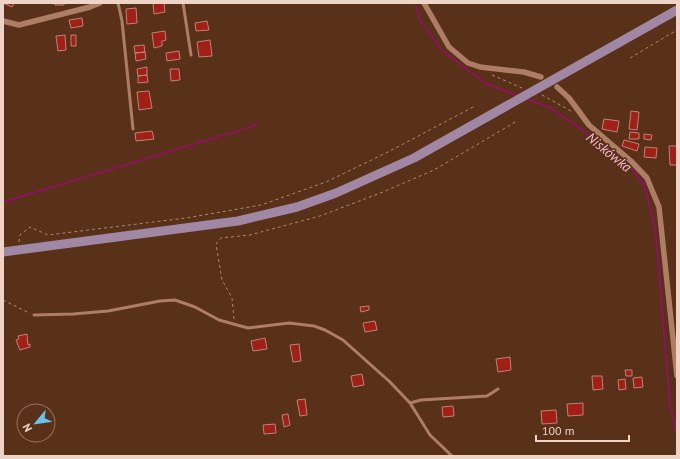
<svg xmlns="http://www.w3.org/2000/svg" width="680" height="459" font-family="'PT Sans',sans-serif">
<rect width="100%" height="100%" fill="#593018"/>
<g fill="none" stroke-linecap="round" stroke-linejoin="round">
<path stroke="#8d135e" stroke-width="2" d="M415,3L421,22L443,51L485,83L518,96
M526,99L549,107L604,145L630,167L644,184L655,227L670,404L677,434
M3,202L257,125"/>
</g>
<path fill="#a11f15" stroke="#bb847b" d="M3,3H14L12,7Z
M55,3H64V5H55Z
M153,3H164L165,12L154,14Z
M136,8L137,23L127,24L126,9Z
M82,18L83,26L71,28L69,20Z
M207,21L209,30L196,31L195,23Z
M165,31L166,40L162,41V46L154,48L152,33Z
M65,35L66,50L58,51L56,36Z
M71,35H76V46H71Z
M210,40L212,56L199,57L197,42Z
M144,45L145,52L135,53L134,46Z
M179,51L180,59L167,61L166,53Z
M145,52L146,59L136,61L135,53Z
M147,67V75L138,76L137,69Z
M170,69H179L180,80L171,81Z
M147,75L148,82L138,83V76Z
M149,91L152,108L139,110L137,92Z
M631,111L639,112L637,130L629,129Z
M604,119L619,121L617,132L602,129Z
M152,131L154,139L136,141L135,133Z
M630,132L639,133V139H629Z
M644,134L652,135L651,140L644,139Z
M624,140L639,144L637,151L622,146Z
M669,146H677V165H670Z
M645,147L657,148L656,158L644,157Z
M369,306V310L361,312L360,307Z
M375,321L377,330L365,332L363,323Z
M27,334L28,345L30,344V347L20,350L16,340L19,339L18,336Z
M265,338L267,349L253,351L251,341Z
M299,344L301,361L293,362L290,345Z
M510,357L511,370L498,372L496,359Z
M625,370H632V376H626Z
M362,374L364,385L353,387L351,376Z
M592,376H602L603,389L593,390Z
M642,377L643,387L634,388L633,378Z
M625,379L626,389L619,390L618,380Z
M305,399L307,415L300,416L297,400Z
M583,403V415L568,416L567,404Z
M453,406L454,416L443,417L442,407Z
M556,410L557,423L542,424L541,411Z
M288,414L290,425L284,427L282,415Z
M275,424L276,433L264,434L263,425Z"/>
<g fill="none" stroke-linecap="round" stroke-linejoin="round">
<path stroke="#aa8976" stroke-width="1" stroke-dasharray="3 3" stroke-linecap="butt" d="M630,58L677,30
M492,75L522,88
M542,95L571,111
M19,242L20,235L30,227L48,235L186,218L261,205L326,182L390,151L475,106
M3,300L29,313
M234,319L232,298L222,280L216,244L221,238L250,235L320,216L383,192L434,170L517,121"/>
<path stroke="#ad7e64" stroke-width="3" d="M118,3L122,21L133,129
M183,3L191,55
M34,315L73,314L108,311L160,301L175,300L195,307L219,320L248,328L289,323L314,326L325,330L343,340L390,382L410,403L430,435L452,456
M410,403L421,400L487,396L498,389"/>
<path stroke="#ad7e64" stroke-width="5.5" d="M424,3L449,47L468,63L480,67L524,72L541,77
M3,21L19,25L90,7L100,3
M557,87L569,98L589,125L631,161L647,178L659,207L677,376"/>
<path stroke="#a088a5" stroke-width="9" d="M3,252L238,221L297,207L336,193L414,158L677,10"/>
</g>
<g text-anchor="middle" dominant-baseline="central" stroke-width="3" stroke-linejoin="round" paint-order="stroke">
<g font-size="14" font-style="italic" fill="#f7bad6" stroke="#593018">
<text transform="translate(609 152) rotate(39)">Niskówka</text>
</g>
</g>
<rect width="680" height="459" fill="none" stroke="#eed4c6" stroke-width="8"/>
<g transform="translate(36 423) rotate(241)"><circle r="19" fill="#593018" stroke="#95725e"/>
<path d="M0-3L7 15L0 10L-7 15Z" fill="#66c4ef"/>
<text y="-6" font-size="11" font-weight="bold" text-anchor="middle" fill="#eed4c6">N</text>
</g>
<path d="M536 435v6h93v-6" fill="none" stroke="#eed4c6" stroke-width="2"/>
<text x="542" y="435" font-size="12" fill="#eed4c6" stroke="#593018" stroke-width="3" paint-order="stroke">100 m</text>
</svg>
